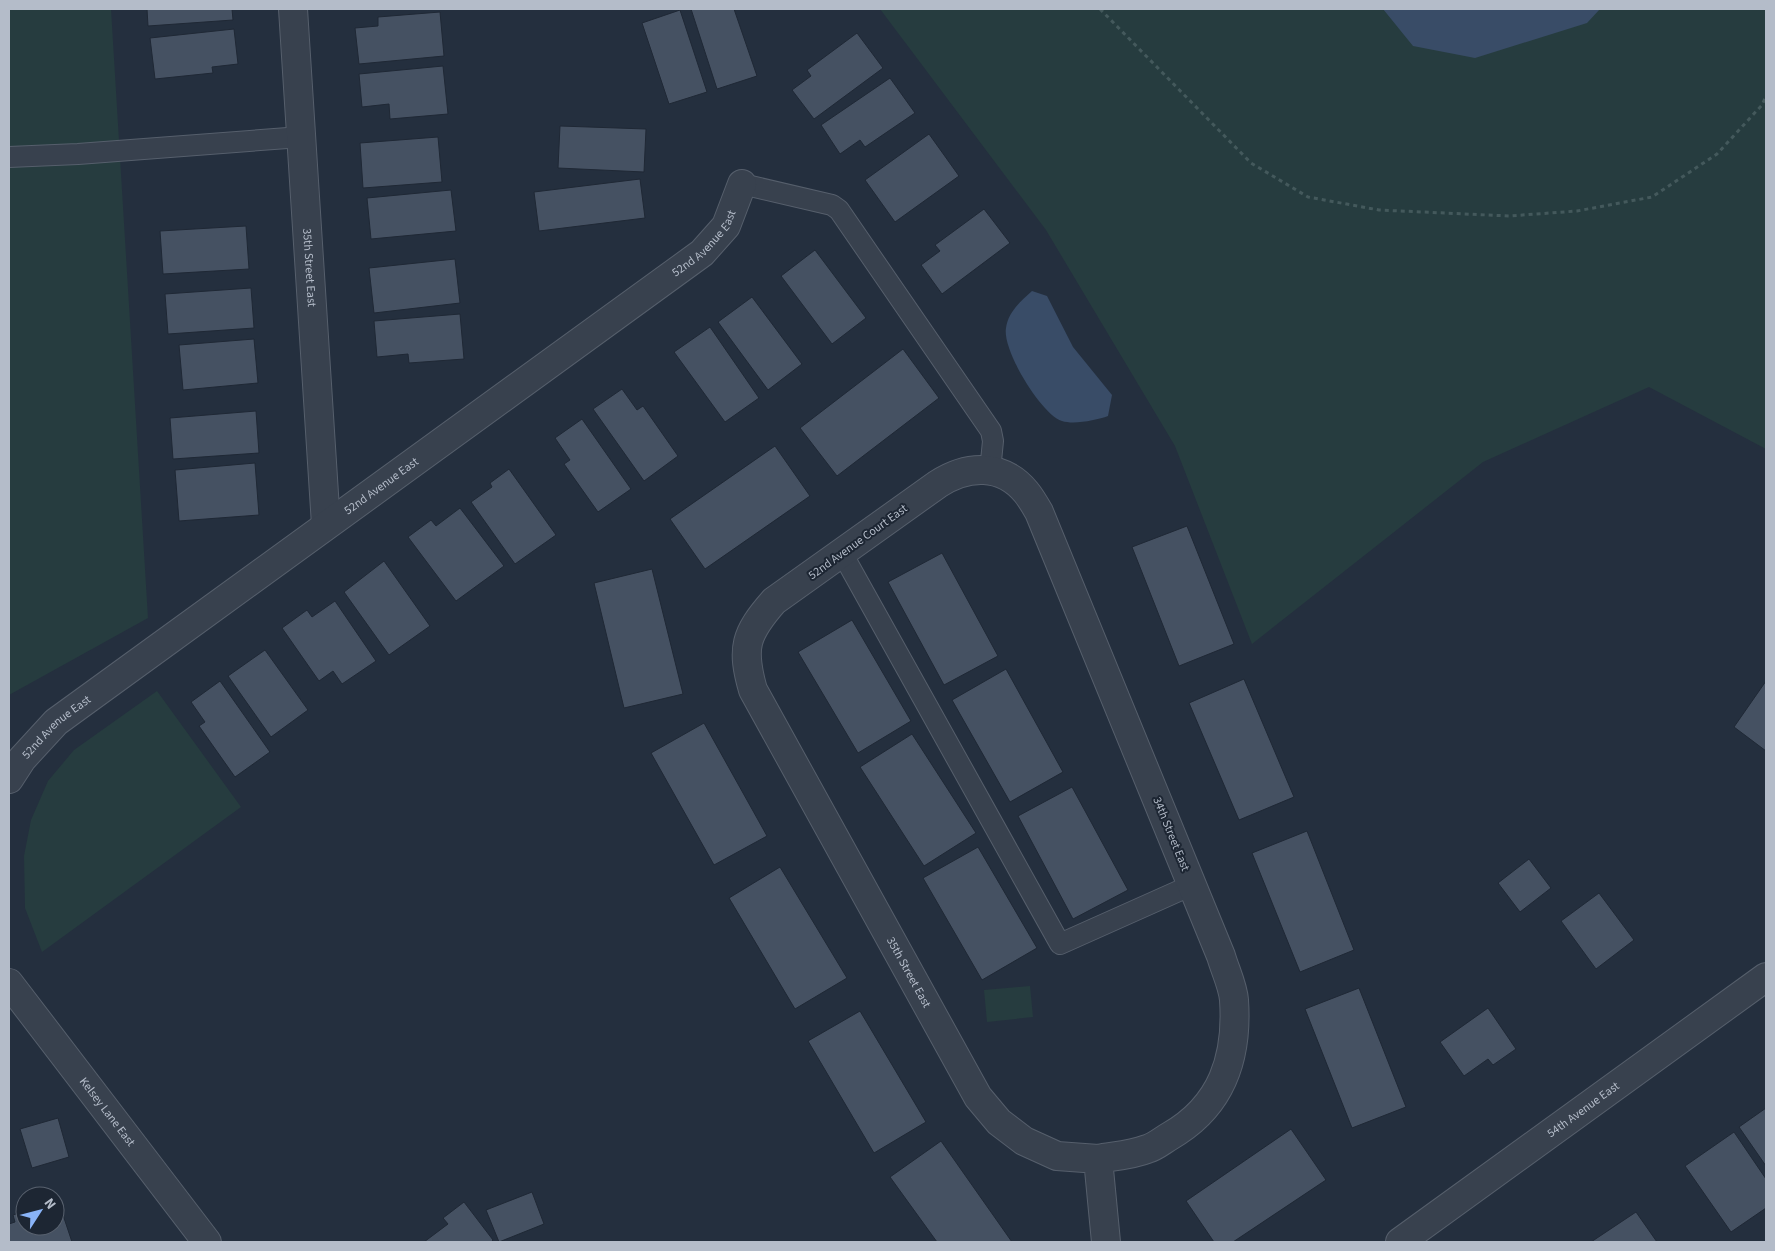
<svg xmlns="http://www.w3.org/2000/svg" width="1775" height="1251" font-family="'Source Sans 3',sans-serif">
<rect width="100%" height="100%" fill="#242f3e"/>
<path fill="#263c3f" d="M9,9H111L148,618L9,695Z
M880,9H1766V449L1649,387L1483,462L1252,644L1175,446L1046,230Z
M157,691L241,807L42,952L25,908L24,856L31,820L48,781L74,750Z
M1030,986L1033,1017L987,1022L984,990Z"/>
<path fill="#394c67" d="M1383,9H1600L1587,23L1475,58L1413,46Z
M1032,291L1047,296L1073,347L1112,395L1108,416C1097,420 1074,425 1062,421C1041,414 1002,350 1006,328C1008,312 1021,301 1032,291Z"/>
<path fill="#455162" stroke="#1f2835" d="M147,9H232L233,20L148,26Z
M691,9H734L757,76L717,89Z
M680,10L707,92L669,104L642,23Z
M440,12L444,56L359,64L355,28L378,26V17Z
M234,29L238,64L212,67L213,73L155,79L150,38Z
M857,33L883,68L814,119L792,90L811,76L807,70Z
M443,66L448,114L390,119L389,104L362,107L359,74Z
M890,78L915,113L865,147L860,140L840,154L821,125Z
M560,126L646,129L644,172L558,168Z
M929,134L959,176L895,222L865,180Z
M438,137L442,182L363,188L360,143Z
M640,179L645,218L539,231L534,192Z
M451,190L456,231L371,239L367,198Z
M984,209L1010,243L942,294L921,265L940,251L935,245Z
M246,226L249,269L163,274L160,231Z
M815,250L866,318L832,344L781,276Z
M455,259L460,303L374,313L369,268Z
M251,288L254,328L168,334L165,294Z
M752,297L802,364L768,390L718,322Z
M460,314L464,359L409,363L408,354L377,357L374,321Z
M710,327L759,398L725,422L674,352Z
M254,339L258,383L183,390L179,345Z
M903,349L939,398L837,476L800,428Z
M622,389L637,410L643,406L678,456L644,481L593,409Z
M256,411L259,453L173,459L170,418Z
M582,419L631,489L598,512L564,464L570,460L555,438Z
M775,446L810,496L705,569L670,519Z
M255,463L259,515L179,521L175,470Z
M509,469L556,535L515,564L471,502L492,487L490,483Z
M460,508L504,566L456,601L408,537L431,520L436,526Z
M1187,526L1234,644L1179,666L1132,547Z
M942,553L998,656L944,685L888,582Z
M384,561L430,626L389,655L344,592Z
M652,569L683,694L624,708L594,583Z
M335,601L376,661L342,684L333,671L319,681L282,628L307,610L312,617Z
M852,620L911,721L858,753L798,652Z
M265,650L308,710L271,737L228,676Z
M1006,669L1063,772L1010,802L952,700Z
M1244,679L1294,797L1239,820L1189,703Z
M220,681L270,752L235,777L199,726L205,722L191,702Z
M1766,681V751L1734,727Z
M704,723L767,836L714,865L651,753Z
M912,734L976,833L924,866L860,767Z
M1072,787L1128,890L1073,919L1018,816Z
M1307,831L1354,950L1300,972L1252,853Z
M978,847L1037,948L982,980L923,878Z
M1529,859L1551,888L1520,912L1498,883Z
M780,867L847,978L795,1009L729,898Z
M1599,893L1634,940L1596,969L1561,921Z
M1359,988L1406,1107L1352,1128L1305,1009Z
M1488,1008L1516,1049L1493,1065L1488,1059L1464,1076L1440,1042Z
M860,1011L926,1122L874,1153L808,1041Z
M1766,1108V1166L1739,1127Z
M58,1118L69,1157L32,1168L20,1129Z
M1291,1129L1326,1180L1233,1242H1214L1186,1201Z
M1734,1132L1766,1179V1208L1731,1232L1685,1166Z
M941,1141L1012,1242H937L890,1177Z
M532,1192L544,1224L499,1242L486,1210Z
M58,1200L72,1242H9V1224L15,1222L13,1215L25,1211V1226H55V1201Z
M464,1202L493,1240L491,1242H424L448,1224L443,1218Z
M1636,1212L1657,1242H1591Z"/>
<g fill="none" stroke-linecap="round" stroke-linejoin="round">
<g stroke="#565f6c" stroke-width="22">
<path id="service" d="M9,157L78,154L301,137
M742,184L832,205L839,210L991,431L993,441L990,471
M842,553L1060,944L1192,885"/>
</g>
<g stroke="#565f6c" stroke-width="30">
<g id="minor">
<path id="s1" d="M293,9L326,525"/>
<path id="s2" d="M9,779L22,759L56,722L702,253L726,226L742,184"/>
<path id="s3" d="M9,983L207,1242"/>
<path id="s4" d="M1098,1159C1114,1156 1132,1155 1147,1149C1155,1147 1163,1140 1170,1136C1222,1106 1238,1058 1234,1000C1233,986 1225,970 1221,956L1039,512C1035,505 1031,498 1026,492C1002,463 967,465 938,484L774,601C745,634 741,648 753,690L978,1097L999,1122L1024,1141L1057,1156L1098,1159L1106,1242"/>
<path id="s5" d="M1400,1242L1766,977"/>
</g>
</g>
<path stroke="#44595c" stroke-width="3" stroke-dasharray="4 4" stroke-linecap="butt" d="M1100,9L1251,163L1308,197L1379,210L1509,216L1577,211L1652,197L1717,154L1762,105L1766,96"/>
<use href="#service" stroke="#38414e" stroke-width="20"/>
<use href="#minor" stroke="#38414e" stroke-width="28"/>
</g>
<g text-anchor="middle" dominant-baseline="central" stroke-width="4" stroke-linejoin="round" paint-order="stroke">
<g font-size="12" fill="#b4bcc9" stroke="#1d2633">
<text stroke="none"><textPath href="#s2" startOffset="881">52nd Avenue East</textPath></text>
<text stroke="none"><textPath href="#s1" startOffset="259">35th Street East</textPath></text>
<text stroke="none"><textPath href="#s2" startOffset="476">52nd Avenue East</textPath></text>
<text transform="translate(858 542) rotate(-36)">52nd Avenue Court East</text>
<text stroke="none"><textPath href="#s2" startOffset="71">52nd Avenue East</textPath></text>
<text transform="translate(1171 834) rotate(68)">34th Street East</text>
<text stroke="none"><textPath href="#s4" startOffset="1505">35th Street East</textPath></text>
<text stroke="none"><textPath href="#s5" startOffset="226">54th Avenue East</textPath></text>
<text stroke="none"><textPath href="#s3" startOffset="162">Kelsey Lane East</textPath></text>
</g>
</g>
<rect width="1775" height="1251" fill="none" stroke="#b4bcc9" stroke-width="20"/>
<g transform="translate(40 1211) rotate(54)"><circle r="24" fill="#1d2633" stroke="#59626f"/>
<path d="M0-4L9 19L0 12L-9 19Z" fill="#8ab4f8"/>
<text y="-8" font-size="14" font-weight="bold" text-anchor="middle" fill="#b4bcc9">N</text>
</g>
</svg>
